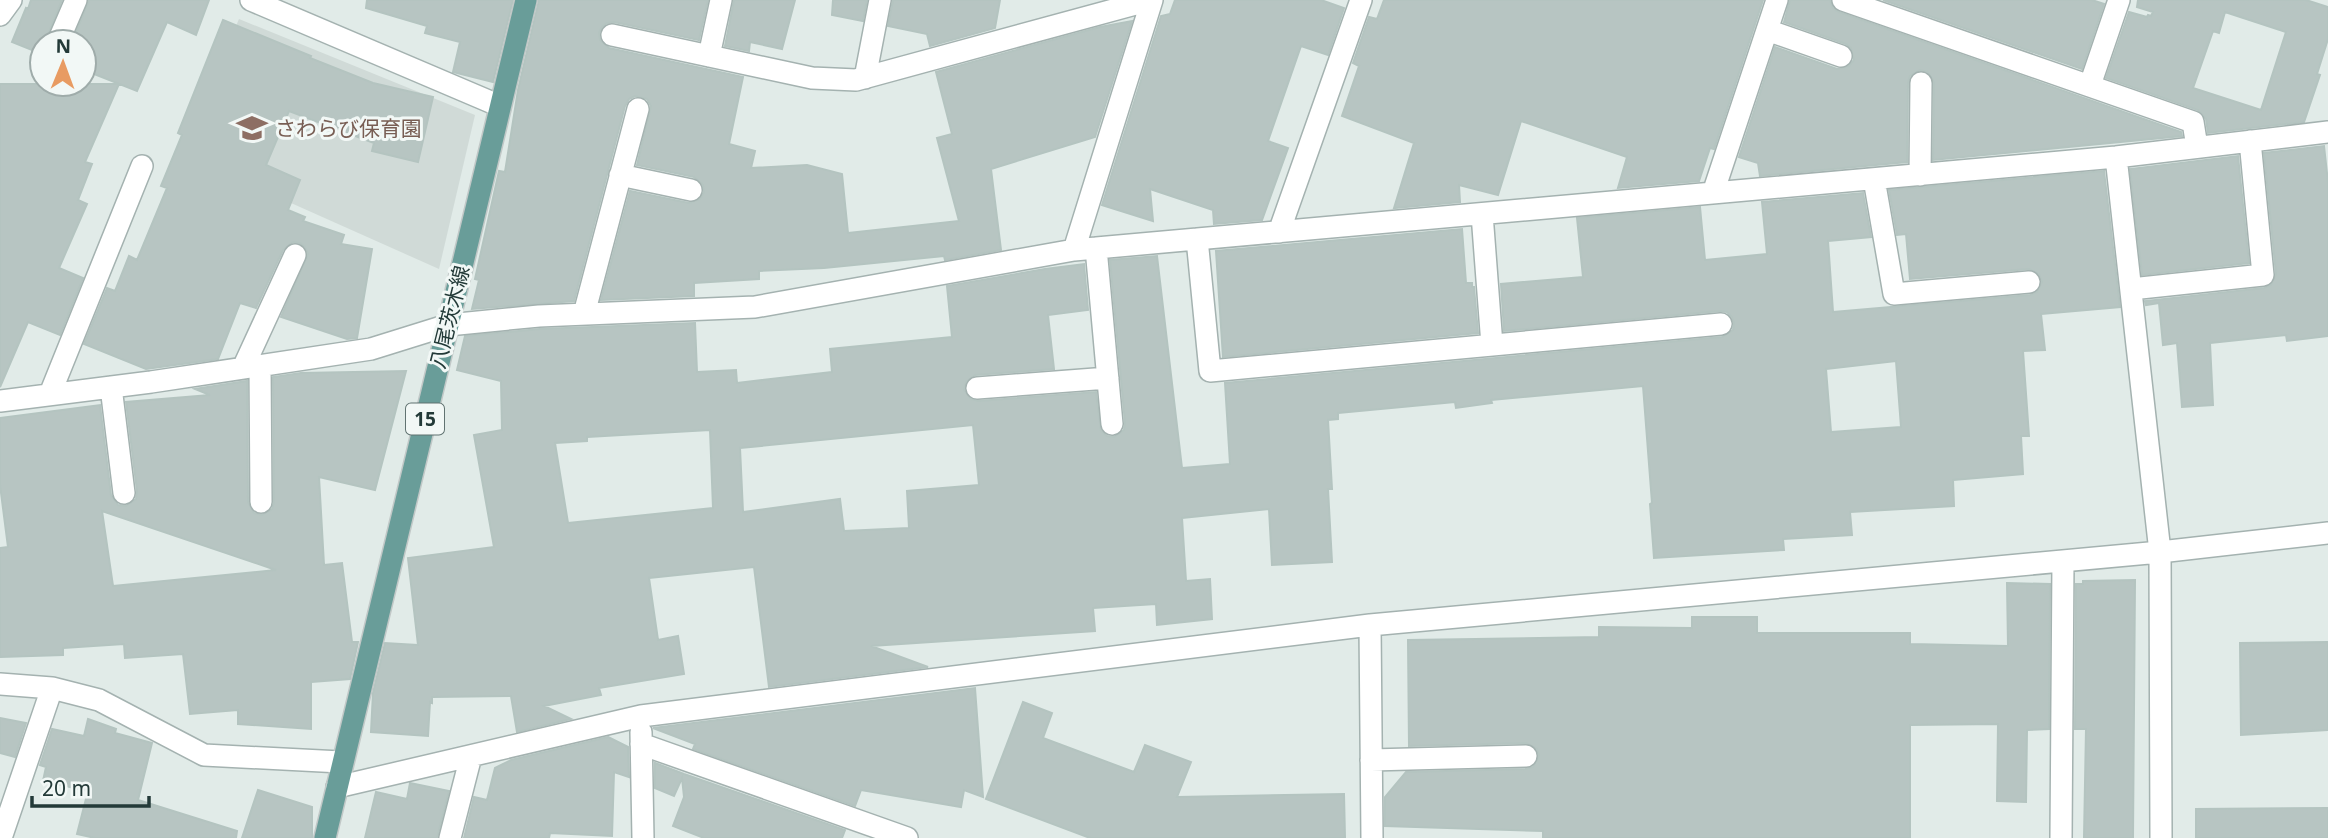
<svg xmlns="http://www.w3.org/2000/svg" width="2328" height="838" font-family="'Noto Sans','Noto Sans JP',sans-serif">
<rect width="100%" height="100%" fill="#e1ebe8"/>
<path fill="#d0dad7" d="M239,19L475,115L439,269L181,154Z"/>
<path fill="#b7c5c2" stroke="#b4c4c0" stroke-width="2" fill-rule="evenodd" d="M31,0H62L45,42H42V54L12,42L26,8L28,9Z
M89,0H209L196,35L167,22L137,91L84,70V42H72Z
M367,0H513L493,82L453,72L460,42L425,33L427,26L366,8Z
M539,0H708L699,40L614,22L607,23L602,27L599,33L600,40L609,48L743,77L729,144L755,151L751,168L807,165L842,174L848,233L959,221L937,138L952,134L936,72L1100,27L1132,21L1095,137L991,169L1001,250L945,260L944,256L824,268L759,271V279L694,283V296L601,300L630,191L689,203L700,199L704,192L703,185L694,177L637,165L651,106L647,99L635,96L629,99L625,106L574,301L472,309L479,280L475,279L499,171L505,172L518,90Z
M734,0H795L782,49L750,42L749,51L725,46Z
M833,0H867L863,21L832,15Z
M893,0H1000L995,28L930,46L927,34L888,26Z
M1175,0H1321L1344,8L1328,55L1301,46L1268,141L1288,148L1262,220L1214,224L1213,210L1150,189L1153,221L1102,205L1161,16L1170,14Z
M1384,0H1763L1714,149L1710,148L1699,181L1618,188L1627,157L1521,121L1498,195L1459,185L1460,202L1394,208L1414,143L1342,116L1359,66L1353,63L1369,17L1377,19Z
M1790,0H1830L1833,8L1839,12L2181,132L2182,136L1933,160L1934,82L1928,72L1920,70L1910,76L1908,83L1907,162L1760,176L1758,163L1739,157L1775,47L1837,69L1849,66L1854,60L1851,48L1846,44L1784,22Z
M1883,0H2092L2104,4L2082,69Z
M2138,0H2306L2328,7V39L2317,74L2320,75L2304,122L2208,133L2206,119L2198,110L2106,78L2129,12L2147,17L2148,15L2151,16L2153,12L2137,7ZM2225,12L2286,32L2261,110L2193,88L2213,31L2219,33Z
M223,20L311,56L310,58L373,83L433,97L418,162L372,151L374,143L289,111L266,165L300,180L288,210L305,217L303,221L344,235L341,244L372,249L357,338L347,339L281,317L308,254L305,247L300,243L293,242L283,250L256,308L240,303L218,359L146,369L84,344L107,288L115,291L129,256L137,260L167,188L161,186L182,135L178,133Z
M0,84H119L85,162L92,164L78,200L87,204L59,268L83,278L60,335L28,322L0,387Z
M2324,146L2328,182V336L2287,341L2286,335L2210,343L2213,405L2182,407L2177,343L2163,345L2159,303L2146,305L2145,301L2264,288L2271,285L2276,274L2264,153Z
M2238,156L2249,263L2142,275L2130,169Z
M2104,171L2120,307L2041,314L2045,350L2023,351L2029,436H2021L2023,474L1953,480L1954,506L1850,512L1852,535L1783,539L1784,550L1654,558L1650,504L1652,503L1643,386L1491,400L1492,403L1456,408L1455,402L1338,413V419L1328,420L1332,489H1328L1332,562L1272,565L1269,509L1182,518L1186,581L1210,579L1212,619L1157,625L1156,604L1093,608L1095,631L871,646L928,667L769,687L754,567L649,578L658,640L678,636L684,674L599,688L601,695L544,706L571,719L517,732L511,696L432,697V703L430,702L428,736L371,732L373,693L385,643L418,645L408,558L494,547L474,435L502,430L501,381L457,370L465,336L540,329L695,323L697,372L736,370L737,383L832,372L830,349L952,337L947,286L1045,269L1084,264L1088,310L1048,315L1054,369L975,375L966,382L964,390L971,399L978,401L1096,392L1101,431L1107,436L1114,437L1124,430L1125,423L1110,260L1157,256L1182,468L1230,464L1225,383L1722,337L1733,330L1734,323L1732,317L1727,312L1720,311L1504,331L1501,284L1583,277L1577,218L1700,207L1705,260L1767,254L1762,202L1863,193L1871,237L1828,241L1833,312L2030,295L2037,292L2042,282L2039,274L2029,269L1910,279L1906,234L1897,235L1889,190ZM1896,361L1901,427L1831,432L1826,369ZM973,425L979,485L907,491L909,528L844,531L840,499L743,512L740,448ZM710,430L713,508L568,523L555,443L587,441V437Z
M1462,229L1466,283H1472V287H1474L1478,333L1223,357L1216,251Z
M406,371L375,490L319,477L324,565L342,563L352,642H358L350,679L311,682V729L238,724V710L190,714L183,654L125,658L124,644L63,648V655L0,657V548L8,547L0,485V418L100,405L111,495L118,505L126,506L136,499L137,491L126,402L210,395L195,389L247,381L248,502L254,513L262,515L272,509L274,502L273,377L301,373ZM102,511L276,570L113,586Z
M2135,580L2133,838H2084L2086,729H2075L2076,584H2083V581Z
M2007,583L2050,584L2049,729L2027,730L2026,802L1997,801L1998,724L1910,725V838H1543V831L1385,826V797L1406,772L1526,769L1533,767L1539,756L1537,749L1526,743L1409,746L1408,640L1599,637V627L1692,628V617H1757V633H1910V644L2008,646Z
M2328,642V730L2241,735L2240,643Z
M975,688L983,797L964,790L961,807L861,790L855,806L693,749L695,744L653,728Z
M1023,702L1052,713L1043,738L1134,772L1145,745L1191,762L1177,797L1344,794L1345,838H1090L986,799Z
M0,718L26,723L15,757L0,753Z
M88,719L116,729L115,733L152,743L138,800L237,831L236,838H95L77,834L88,791L43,781L46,767L40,765L52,729L84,736Z
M608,737L628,747L629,777L614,772L612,836L550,833L549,838H464L474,797L487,800L495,768L511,760Z
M655,763L684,774L845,830L842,838H704L673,826L684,797L682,778L674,796L655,788Z
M410,783L449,791L437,838H365L376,792L407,799Z
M258,790L312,807V838H242Z
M2328,808V838H2196V809Z"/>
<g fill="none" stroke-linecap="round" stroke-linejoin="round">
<g stroke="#a4b2b0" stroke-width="24">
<path id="minor" d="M251,0L500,106
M1843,0L2193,122L2197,147
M0,15L11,0
M1767,30L1841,56
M612,35L812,78L856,80L1150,0
M58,42L76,0
M709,56L721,0
M865,78L880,0
M2090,85L2119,0
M2116,157L2160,552L2161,838
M620,175L691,190
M1920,175L1921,83
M1874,179L1894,294L2029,282
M1713,193L1777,0
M1482,214L1492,345
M1279,232L1361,0
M1197,239L1210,371L1721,324
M1096,248L1112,424
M1074,250L1152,0
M2131,289L2263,275L2250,141
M584,314L638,109
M260,366L261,502
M243,368L295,255
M111,387L124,493
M977,388L1108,378
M50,394L142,166
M0,401L151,382L371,349L448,325L539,316L755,307L1074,250L2116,157L2328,132
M1370,625L1372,838
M0,684L52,688L99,700L204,755L341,762
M641,732L643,838
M641,744L907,838
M1371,760L1526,756
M337,787L641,716L1370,625L2160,552L2328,533
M1,838L52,688
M450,838L471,756
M2061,838L2063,561"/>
</g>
<g stroke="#c1c8c7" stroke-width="24">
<path id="major" d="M325,838L526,0"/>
</g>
<use href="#minor" stroke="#fff" stroke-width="21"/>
<use href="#major" stroke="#699d99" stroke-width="21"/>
</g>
<defs>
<g id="school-bare" transform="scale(2.415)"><path d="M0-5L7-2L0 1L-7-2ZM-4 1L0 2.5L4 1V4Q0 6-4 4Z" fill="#8d6e63" stroke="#f2f8f6" stroke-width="2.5" paint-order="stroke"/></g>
</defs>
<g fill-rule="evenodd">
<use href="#school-bare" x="252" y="128"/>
</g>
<g text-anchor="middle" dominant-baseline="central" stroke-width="6" stroke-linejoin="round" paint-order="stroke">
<rect fill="#f2f8f6" stroke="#617371" stroke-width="2" x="406" y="403.5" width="38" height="31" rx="5"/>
<g font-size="19" font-weight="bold" fill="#233a38">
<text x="425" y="419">15</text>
</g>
<g font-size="21" fill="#785e54" stroke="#f2f8f6" text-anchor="start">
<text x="275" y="128">さわらび保育園</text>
</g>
<g font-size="21" fill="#233a38" stroke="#f2f8f6">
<text transform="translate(449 317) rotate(-76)">八尾茨木線</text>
</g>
</g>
<g transform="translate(63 63) rotate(1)"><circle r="33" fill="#f2f8f6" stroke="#9facaa" stroke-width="2"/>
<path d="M0-5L12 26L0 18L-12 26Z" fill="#e89b62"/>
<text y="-10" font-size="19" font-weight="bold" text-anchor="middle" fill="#233a38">N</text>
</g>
<path d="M32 796v10h117v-10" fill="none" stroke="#233a38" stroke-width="3.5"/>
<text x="42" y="796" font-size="21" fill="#233a38" stroke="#f2f8f6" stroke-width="5" paint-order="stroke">20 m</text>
</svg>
